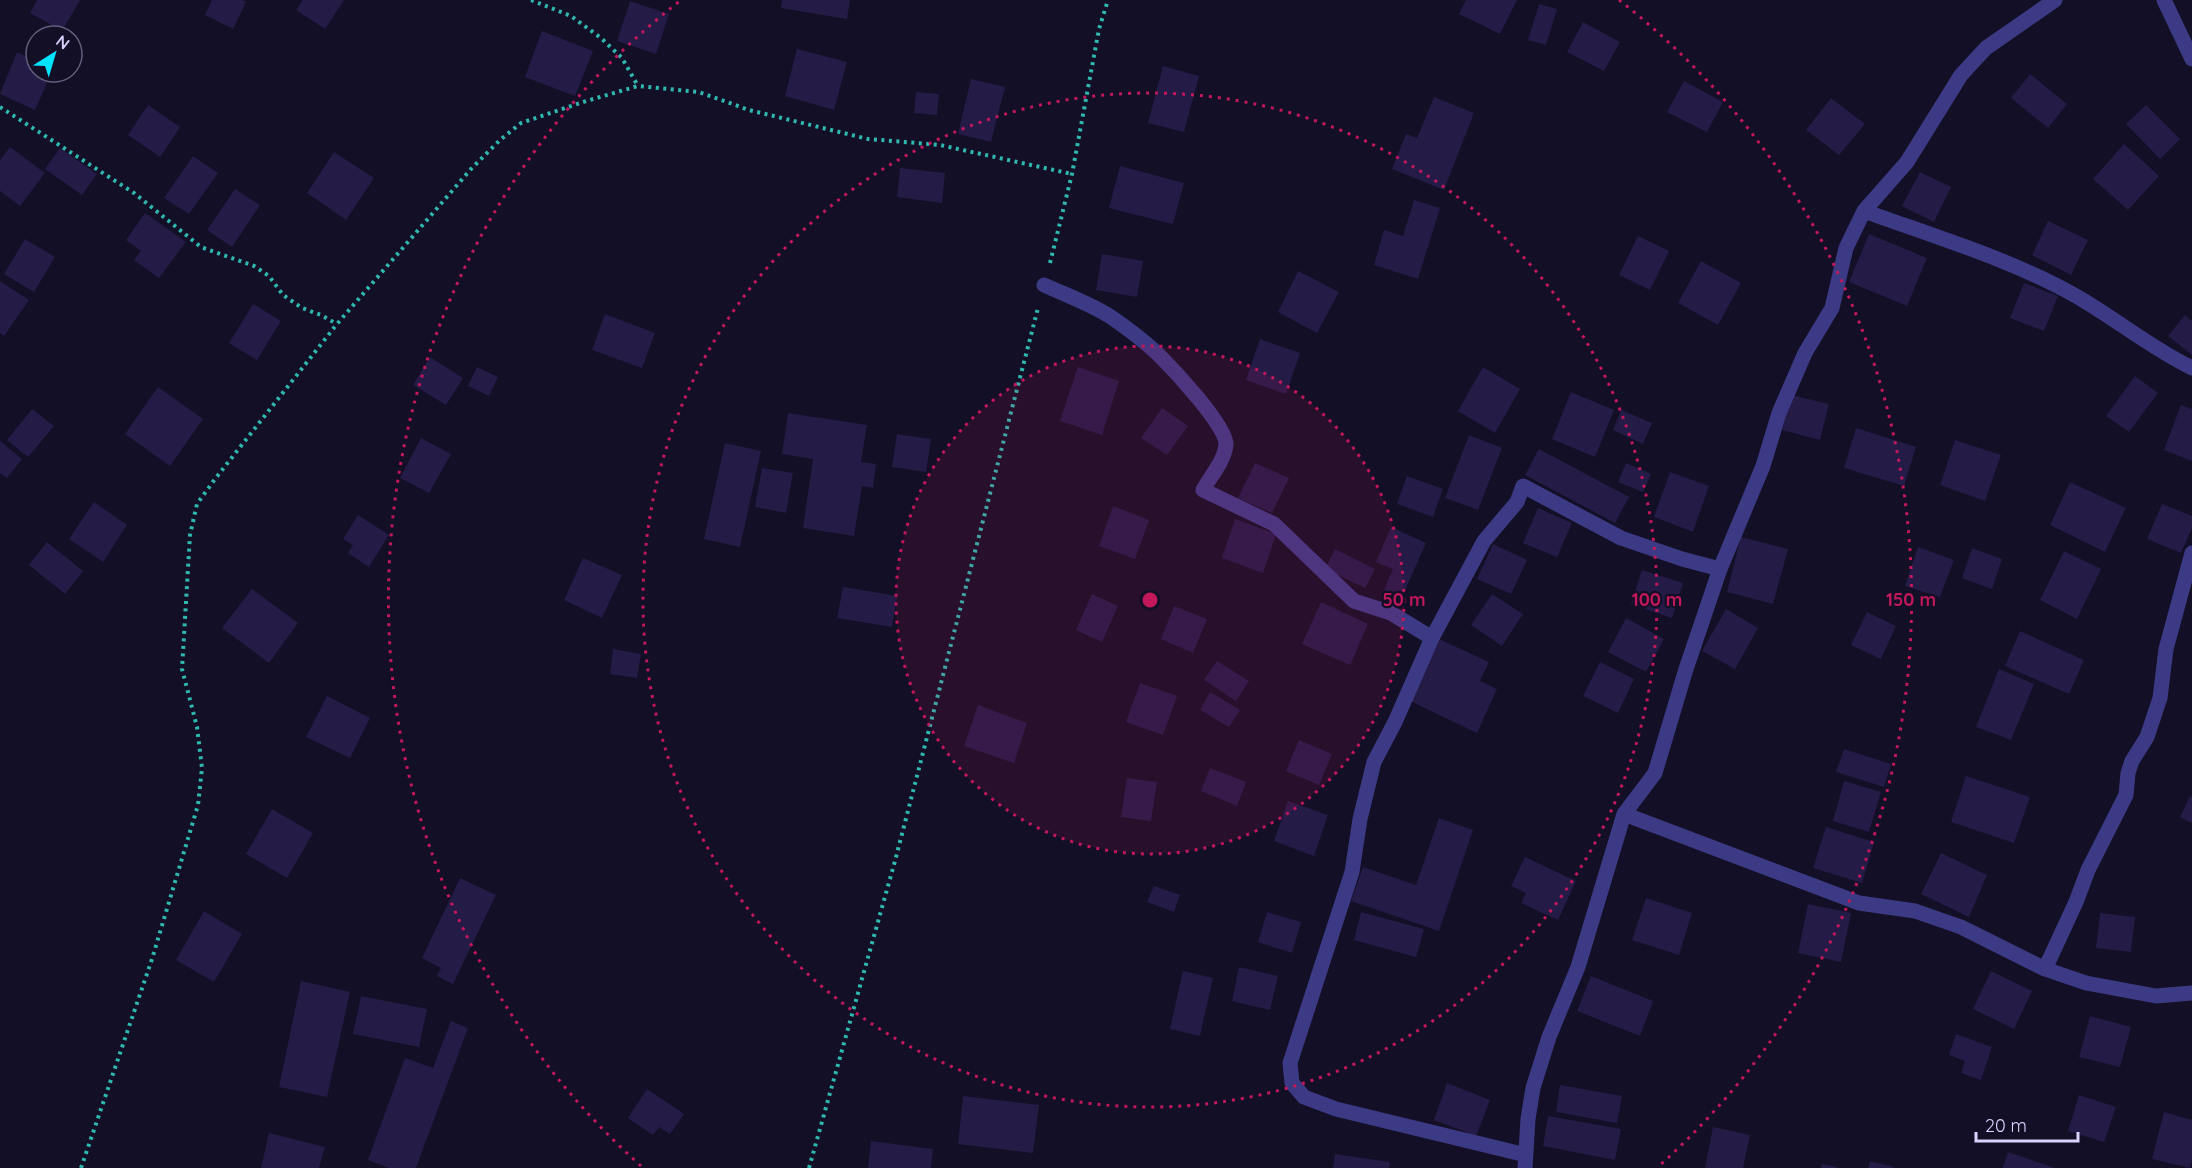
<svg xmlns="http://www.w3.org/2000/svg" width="2192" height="1168" font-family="Quicksand,sans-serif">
<rect width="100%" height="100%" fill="#130f26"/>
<path fill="#241b47" d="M37,0H80L62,31L30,13Z
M212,0H242L246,2L233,29L205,15Z
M303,0H344L325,29L296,10Z
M782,0H850L847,19L781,8Z
M1466,0H1517L1500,34L1459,14Z
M630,1L669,14L656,54L617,41Z
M1539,4L1557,9L1546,45L1528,40Z
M1583,22L1620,42L1604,71L1567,52Z
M542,31L593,51L575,96L525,77Z
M797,49L847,62L834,110L785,96Z
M17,52L36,61V72H52L35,110L0,94Z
M1163,66L1199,76L1184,132L1148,123Z
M2030,74L2067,104L2048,128L2011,98Z
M971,79L1005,87L991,142L958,134Z
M1684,81L1723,102L1707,132L1667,112Z
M916,92L939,94L937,115L914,113Z
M1434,97L1474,113L1444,190L1392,169L1406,134L1417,138Z
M1831,98L1865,124L1839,155L1806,130Z
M148,105L180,127L160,157L128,135Z
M2146,105L2180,139L2160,159L2126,124Z
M2124,144L2159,176L2128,210L2093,179Z
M10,147L45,173L20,206L0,191V160Z
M60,148L97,174L82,195L45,169Z
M334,152L374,178L346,220L307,193Z
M193,156L218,173L189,214L164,198Z
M1120,166L1184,183L1173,224L1109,208Z
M900,168L945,173L942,203L897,197Z
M1920,172L1951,187L1934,222L1902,206Z
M235,189L260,205L232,247L207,230Z
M1414,200L1440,208L1418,279L1374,265L1384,230L1403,236Z
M145,213L186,242L159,278L134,260L141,251L126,240Z
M2048,221L2088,240L2071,275L2032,255Z
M1869,234L1927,258L1907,306L1849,282Z
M1638,236L1669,251L1650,290L1619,275Z
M25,239L55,257L34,292L4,274Z
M1102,254L1143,261L1137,297L1096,290Z
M1701,261L1741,283L1718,325L1678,303Z
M1298,271L1339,292L1317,333L1278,312Z
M0,281L29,300L4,336L0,333Z
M2024,283L2058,296L2044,331L2010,318Z
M253,304L281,321L257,360L229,343Z
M605,314L655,333L642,368L592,350Z
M2185,315L2192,321V355L2168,336Z
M1260,339L1300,353L1286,394L1246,380Z
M430,357L463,378L446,405L413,385Z
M477,367L498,377L489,396L468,386Z
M1078,367L1119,381L1102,435L1060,421Z
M1483,367L1520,389L1495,433L1458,411Z
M2135,376L2158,393L2129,432L2106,416Z
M158,387L203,419L170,466L125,434Z
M1571,392L1614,410L1595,457L1552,439Z
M1791,395L1829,404L1820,440L1782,430Z
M2181,405L2192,409V461L2164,450Z
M1162,408L1188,426L1167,455L1141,438Z
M32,409L54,426L28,457L7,440Z
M1621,410L1652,423L1643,444L1613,430Z
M788,413L867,425L861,462L876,464L873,488L862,486L854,536L803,528L813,459L782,454Z
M1856,428L1916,447L1904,486L1844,468Z
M897,434L931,439L926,472L892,467Z
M1469,435L1502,448L1478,510L1445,498Z
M421,438L451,454L429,493L400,478Z
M1955,440L2001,455L1985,501L1940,485Z
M0,441L22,459L7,478L0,473Z
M725,443L761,451L740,547L704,539Z
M1539,449L1629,497L1615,523L1525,475Z
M1255,463L1289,478L1272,513L1238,498Z
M1626,463L1651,474L1643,492L1618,482Z
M762,468L793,473L786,513L755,507Z
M1670,472L1709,486L1693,532L1654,517Z
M1407,476L1443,489L1433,517L1397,504Z
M2070,482L2126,508L2105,552L2050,525Z
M94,502L127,525L103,562L69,539Z
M2162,504L2192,516V528L2181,553L2147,539Z
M1113,506L1149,520L1135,559L1099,546Z
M1538,508L1572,523L1557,557L1523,543Z
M358,515L389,535L369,567L348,553L353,545L343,539Z
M1235,519L1276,534L1263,573L1222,558Z
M1391,527L1426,543L1402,597L1384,590L1393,569L1376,562Z
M1741,537L1788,549L1773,604L1727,592Z
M47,542L83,571L65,594L29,565Z
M1493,544L1527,560L1511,594L1477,579Z
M1918,547L1954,560L1940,597L1905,586Z
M1972,548L2002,559L1992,589L1962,578Z
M1335,549L1375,569L1365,588L1325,569Z
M2064,551L2101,569L2077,619L2040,600Z
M583,558L622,575L602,618L564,600Z
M1642,570L1683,583L1672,618L1631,604Z
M843,587L897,596L892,627L837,618Z
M252,589L298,623L269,663L222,628Z
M1092,594L1118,606L1102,642L1076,630Z
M1492,594L1523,614L1502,646L1471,625Z
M1321,602L1368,624L1350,665L1302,644Z
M1174,606L1207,619L1193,653L1161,639Z
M1726,609L1758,628L1735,669L1702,651Z
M1867,612L1896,626L1881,659L1851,645Z
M1626,618L1664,639L1646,672L1608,652Z
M2020,631L2084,660L2069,694L2005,666Z
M1437,638L1489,662L1480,681L1497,689L1477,733L1408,700Z
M613,649L641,654L637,678L610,674Z
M1217,661L1249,681L1236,701L1204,680Z
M1600,662L1634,679L1618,713L1583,696Z
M1999,669L2034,684L2011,740L1976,727Z
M1140,683L1177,696L1163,735L1126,722Z
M1210,692L1240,710L1229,727L1200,710Z
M327,696L370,718L350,758L306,737Z
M978,705L1027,723L1014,763L964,746Z
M1299,740L1332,754L1319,785L1286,771Z
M1844,749L1891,764L1884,787L1836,772Z
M1210,768L1246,782L1237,806L1201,791Z
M1966,776L2030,797L2014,843L1951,822Z
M1127,778L1157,782L1151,821L1121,817Z
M1844,781L1881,792L1869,832L1833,821Z
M2190,796L2192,797V823L2180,817Z
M1288,801L1328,815L1314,856L1274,841Z
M272,809L313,833L287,878L246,854Z
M1439,818L1473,830L1439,931L1351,901L1363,867L1416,885Z
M1826,827L1874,842L1862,883L1813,868Z
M1941,853L1987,875L1969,917L1921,894Z
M1525,857L1576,881L1558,920L1521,903L1526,893L1511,886Z
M460,878L496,895L453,984L437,976L441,968L422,958Z
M1154,886L1180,895L1174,912L1147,902Z
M1646,898L1692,913L1679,955L1632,940Z
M1808,904L1851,913L1841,962L1798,953Z
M204,911L242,934L214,982L176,960Z
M1267,912L1301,922L1292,953L1258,942Z
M1361,912L1424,929L1416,957L1354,940Z
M2100,913L2135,917L2131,952L2096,948Z
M1239,967L1278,976L1270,1010L1232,1001Z
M1183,971L1213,978L1200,1036L1170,1029Z
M1991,971L2032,991L2014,1029L1973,1009Z
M1591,976L1653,1001L1640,1036L1577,1011Z
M301,981L350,992L327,1097L279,1087Z
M361,996L427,1009L419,1047L353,1034Z
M2090,1016L2131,1027L2120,1067L2079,1057Z
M451,1021L468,1028L416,1168H389L368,1160L405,1058L433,1068Z
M1956,1034L1992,1047L1981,1080L1961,1073L1965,1061L1949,1055Z
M1447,1083L1490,1100L1476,1136L1434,1120Z
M1560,1085L1622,1096L1617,1123L1556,1112Z
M647,1089L684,1114L670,1134L659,1127L653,1135L628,1118Z
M2079,1095L2116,1107L2104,1142L2068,1131Z
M963,1096L1039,1105L1033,1153L958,1144Z
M2164,1112L2192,1120V1160L2190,1168L2152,1159Z
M1548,1116L1621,1129L1615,1160L1543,1146Z
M1713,1127L1750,1135L1743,1168H1705Z
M269,1133L325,1147L319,1168H261Z
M871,1141L933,1149L931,1168H868Z
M2008,1152L2055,1168H2003Z
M1335,1154L1390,1162L1389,1168H1333Z
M1870,1161L1894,1167V1168H1868Z
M1822,1164L1837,1167V1168H1821Z"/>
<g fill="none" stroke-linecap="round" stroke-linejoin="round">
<path stroke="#2fb8b0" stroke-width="4" stroke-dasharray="3 4.5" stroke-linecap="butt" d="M531,0L571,16L601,38L622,58L638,86
M0,107L134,193L201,247L254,266L269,276L283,295L302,308L321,315L337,324
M1050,263L1072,174L1099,29L1108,0
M81,1168L152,959L198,805L202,768L197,727L182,669L190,535L197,504L215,479L337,324L471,169L500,140L521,123L583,102L638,86L699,92L749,110L868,139L940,145L1072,174
M809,1168L895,861L1038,308"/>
<path stroke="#3d3a85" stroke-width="15" d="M2164,0L2192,59
M1864,211C1933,236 2013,260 2076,296C2116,319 2151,348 2192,368
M1044,285C1066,295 1091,304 1111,317C1127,328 1143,340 1158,354C1172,368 1228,427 1226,445C1224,462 1211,475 1203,490L1274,524L1354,601L1391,613L1432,638
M1624,814L1859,903L1915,911L1961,927L2045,969L2086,983L2156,996L2192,993
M2045,969L2076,902L2088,870L2126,795L2128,773L2132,761L2147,737L2160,698L2166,649L2192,553
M1526,1155L1336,1109L1304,1097L1292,1083L1290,1063L1352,872L1360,819L1374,762L1395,722L1432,638L1484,541L1517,502L1523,486L1621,538L1682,559L1720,569
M1525,1168L1528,1119L1533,1088L1549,1037L1578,967L1624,814L1655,773L1686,669L1720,569L1763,466L1779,413L1805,353L1832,308L1846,248L1864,211L1907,162L1961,75L1986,48L2055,0"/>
</g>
<circle cx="1150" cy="600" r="254" fill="#c2185b" fill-opacity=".12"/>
<g fill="none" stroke="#c2185b" stroke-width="3" stroke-dasharray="3 6">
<circle cx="1150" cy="600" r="254"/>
<circle cx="1150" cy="600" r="507"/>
<path d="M641 1166A761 761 0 0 1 681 0M1619 0A761 761 0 0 1 1659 1166"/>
</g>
<circle cx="1150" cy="600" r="9" fill="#c2185b" stroke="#130f26" stroke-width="3"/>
<g font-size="18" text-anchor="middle" font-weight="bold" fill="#c2185b" stroke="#130f26" stroke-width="4.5" stroke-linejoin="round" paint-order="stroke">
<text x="1404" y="606">50 m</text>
<text x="1657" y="606">100 m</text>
<text x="1911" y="606">150 m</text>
</g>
<g transform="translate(54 54) rotate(37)"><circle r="28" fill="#130f26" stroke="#625e7d" stroke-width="1.5"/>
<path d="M0-4.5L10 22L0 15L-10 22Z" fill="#00e5ff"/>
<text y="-9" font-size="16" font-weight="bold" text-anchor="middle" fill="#d9d4ff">N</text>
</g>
<path d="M1976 1132v9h102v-9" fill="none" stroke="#d9d4ff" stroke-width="3"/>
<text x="1985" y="1132" font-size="18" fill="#d9d4ff" stroke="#130f26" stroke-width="4.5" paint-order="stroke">20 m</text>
</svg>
